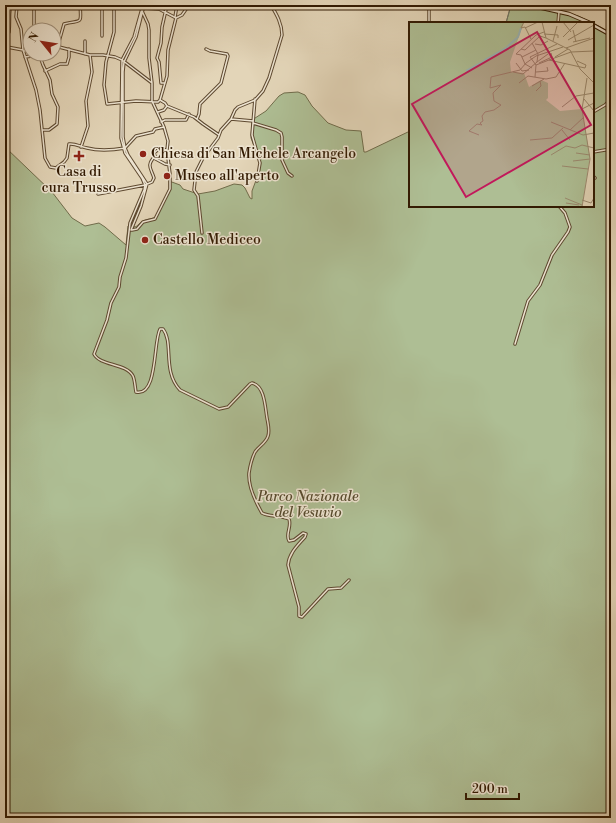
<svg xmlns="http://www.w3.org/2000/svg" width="616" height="823" font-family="'Libre Bodoni',serif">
<rect width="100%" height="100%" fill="#e3d5b8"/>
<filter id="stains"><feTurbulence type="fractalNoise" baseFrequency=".005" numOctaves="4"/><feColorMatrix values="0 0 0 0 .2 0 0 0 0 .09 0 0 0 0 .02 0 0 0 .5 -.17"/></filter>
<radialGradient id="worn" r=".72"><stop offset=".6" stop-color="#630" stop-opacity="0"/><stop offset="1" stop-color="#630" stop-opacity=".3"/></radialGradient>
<path fill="#aebe94" stroke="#706c4b" d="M511,5H534L578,16L593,23H506Z
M593,23L611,33V818H5V147L52,192L72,218L85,226L99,223L105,227L126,245L128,226C139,228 135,226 143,221C146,219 152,219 156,217L169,189V181L180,185L183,189L198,194L215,191L234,184L242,185L245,188L250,198L252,199V191L258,175L260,162L251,138L252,120L266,111L279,96L284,93L298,92L305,95L312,106L328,123L346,130L361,131L364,152H366L410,131V206H593Z"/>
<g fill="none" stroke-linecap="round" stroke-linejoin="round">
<path stroke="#707870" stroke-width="1" d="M506,23L511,5"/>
<g stroke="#5e4930" stroke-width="3.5">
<path id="street" d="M8,5V7L10,9C9,17 10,23 9,32
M17,5L16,17L21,29L23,50L36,90L40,110L45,158L50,167L56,168L64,162L67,158L69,144C75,143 81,147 87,148C99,151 113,150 125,148L136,136L153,132L155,129L164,127
M34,5V30
M102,5V36
M114,5V32L106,62L104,85L107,104L136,101L158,102L160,100
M143,5L134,37L122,60L121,138L125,153L142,178L145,185L144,190L130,223L126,258L120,277L119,287L111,303L107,320L94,354C100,366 126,363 133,376C135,381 135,387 136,392C158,397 153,342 160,329H163C174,343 162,371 180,390L219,409L228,407L250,384L252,383C265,386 265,407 267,418C268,424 270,430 268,436C266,443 259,446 255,452C252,458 250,466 249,473C248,487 255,501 262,513C269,517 280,515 289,519C292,527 285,534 289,541L294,540L303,533L306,534L305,537C298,545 289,553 288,565L299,607V616L302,617L328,589L341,588L349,580
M143,8L159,9L176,18
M142,11L148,24L149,30V58L152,83
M175,17L177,5
M176,18L182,15L189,5
M429,23V5
M558,23L559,12
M58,45L64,24C80,19 82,27 80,5
M54,49L59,47L90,55H103L115,57L122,60L152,83V101L164,127L168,141L167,150L170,174V189L155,219L143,222L137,229L132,230
M5,50L7,47L23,50
M24,51L30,49
M39,54L43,65L50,80L52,94L58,107L57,124L49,130H43
M85,54V41
M25,57L39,55
M41,57L45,54
M45,71L60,64H67L69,57V49
M165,83H161L159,62L157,58L161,43L162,27L167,5
M255,99L252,135L260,163L257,181
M160,100L167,76L168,50L176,18
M160,100L165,103L167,106L194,117L203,124L219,135
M158,112L164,110L167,106
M593,112L605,105L611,99
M197,119L199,114L200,104L221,83L228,56L227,54L210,51L206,49
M231,119L253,121
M161,122L165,120H186L189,114
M253,123L276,130L281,133L282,137V160L288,173L292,176
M81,147L88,126L86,101L92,72L90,55
M593,152L611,149
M154,158L165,164L170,165
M593,176L595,178
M98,194L145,185L152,182L154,178C151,168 146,166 155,156L154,153L159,149L167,150
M131,230L141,206L147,184L128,155L125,148L123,137V72L124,62L136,37L144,5
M202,233L198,196L194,190L196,172L203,158L218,138L221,130L231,119L235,110L238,107L255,100L263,91L269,78L282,35C282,24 277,15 271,5
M515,344L528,301L540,285L552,255L568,232L570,227L565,213L559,206"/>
</g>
<g stroke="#321a02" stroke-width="4.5">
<path id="secondary" d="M529,5L569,14L590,23
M593,25L611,35"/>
</g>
<use href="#street" stroke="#ede4d1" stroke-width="1.5"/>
<use href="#secondary" stroke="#ede4d1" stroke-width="2.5"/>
</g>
<g fill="#8f2418" stroke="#ede4d1" stroke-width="1.5">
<circle cx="143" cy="154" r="4"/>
<path d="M77 150h4v4h4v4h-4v4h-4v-4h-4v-4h4z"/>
<circle cx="167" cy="176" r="4"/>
<circle cx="145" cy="240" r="4"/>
</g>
<g text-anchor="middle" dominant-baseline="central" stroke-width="3" stroke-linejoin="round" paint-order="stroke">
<g font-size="14" fill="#321a02" stroke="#ede4d1" text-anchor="start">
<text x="151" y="154">Chiesa di San Michele Arcangelo</text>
<text x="79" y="172" text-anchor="middle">Casa di<tspan x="79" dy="16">cura Trusso</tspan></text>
<text x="175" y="176">Museo all'aperto</text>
<text x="153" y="240">Castello Mediceo</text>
</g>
<g font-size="14" font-style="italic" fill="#574b2e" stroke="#ede4d1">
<text x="308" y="497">Parco Nazionale<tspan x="308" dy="16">del Vesuvio</tspan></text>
</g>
</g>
<g transform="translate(409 22)">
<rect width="185" height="185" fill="#e3d5b8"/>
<path d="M0,0H115L101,40L102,50L115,51L120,65L132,58L139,61V76L137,78L151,89L173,87L181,135L173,185H0Z" fill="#aebe94"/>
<path fill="none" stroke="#9ab6ba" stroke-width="2" d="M74,39L97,26L109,15L112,6M57,49L74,40"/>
<path fill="none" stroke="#9c8a6f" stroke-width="1" d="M115,0L112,6L116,5L122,17M133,0L137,16L161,28L171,47L185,61M154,0L162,10M116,6L129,0M164,8L167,20M135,12L149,13V16M154,15L169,0M159,18L185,3M144,19L148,4M164,20L181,16M126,22L132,23L139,19M157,26L185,16M112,27L116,28L131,14L137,16M113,35L127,28M146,35L159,27M140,38L162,30L185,29M128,40L139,32M107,41L113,49L120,48M130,41L143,35L142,31M127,43L140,38L176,46L177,43L168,39M123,46L116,42L112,33L107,32L127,13L135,10M104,50L114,52L128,40L129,32L123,21M127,50L139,49L138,45M126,55L127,43L121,35L148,22M110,61L119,54L137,57L147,55L156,41M123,64L135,57M127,69L132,64L131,59M175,77L185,89M153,85L167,74L185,71M173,87L185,81M142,100L174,113L185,111M153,108L161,118M161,108L175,95M70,113L60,109L68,102L73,103L71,101L74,99L73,94L76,90L85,88L92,83L85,79L84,71L92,63L81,66L82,55L111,48L117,41L127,34L154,25M121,118L143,116L154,106M167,131L181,133M142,133L157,124L166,126L173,123L185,126M164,139L181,137M153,144L179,147M156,176L173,183M173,178L182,181L185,176M157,181L170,183M173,185L181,137L173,87L178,56"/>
<path fill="#c2185b" fill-opacity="0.15" stroke="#c2185b" stroke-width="2" d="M128,10L182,103L57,175L3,82Z"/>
<rect width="185" height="185" fill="none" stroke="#321a02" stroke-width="2"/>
</g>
<rect width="616" height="823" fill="none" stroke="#e3d5b8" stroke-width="20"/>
<rect x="6" y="6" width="604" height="811" fill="none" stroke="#321a02" stroke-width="2"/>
<rect x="10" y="10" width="596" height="803" fill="none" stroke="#321a02"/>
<g transform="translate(42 42) rotate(300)"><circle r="19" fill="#ede4d1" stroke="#a2937e"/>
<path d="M0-3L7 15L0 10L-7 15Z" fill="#8f2418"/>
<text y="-6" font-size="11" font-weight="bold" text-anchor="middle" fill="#321a02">N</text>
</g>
<path d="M466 793v6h53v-6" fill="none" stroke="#321a02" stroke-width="2"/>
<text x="472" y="793" font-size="12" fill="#321a02" stroke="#ede4d1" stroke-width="3" paint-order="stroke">200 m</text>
<rect width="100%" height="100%" filter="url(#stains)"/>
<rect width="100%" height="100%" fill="url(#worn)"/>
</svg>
